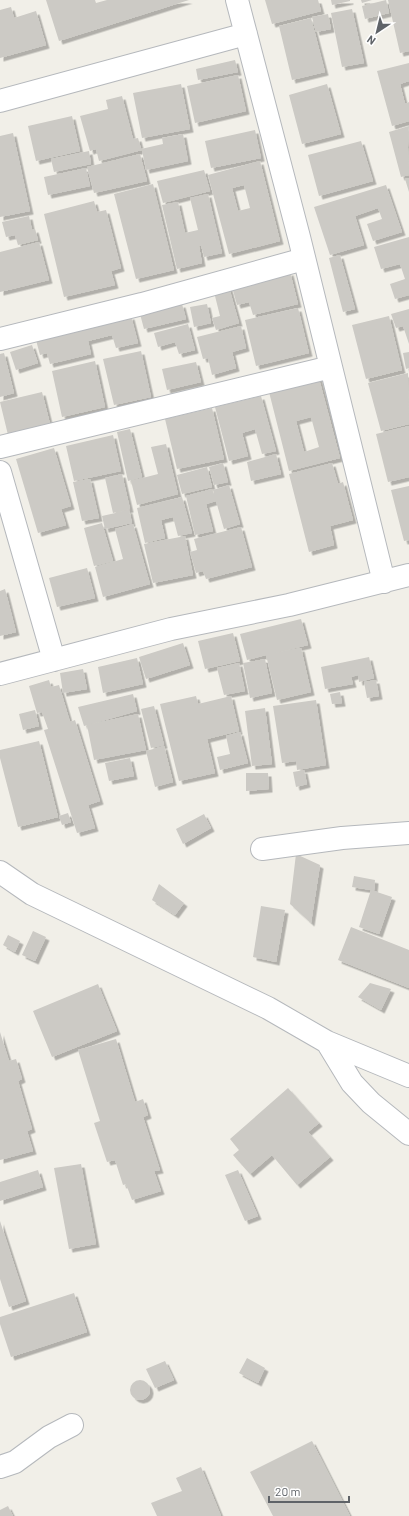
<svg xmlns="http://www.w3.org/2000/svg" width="409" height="1516" font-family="Barlow,sans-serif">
<defs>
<filter id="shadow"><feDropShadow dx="3.5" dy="3.5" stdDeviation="0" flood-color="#0004"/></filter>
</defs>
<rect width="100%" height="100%" fill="#f1efe8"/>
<path fill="#cccac5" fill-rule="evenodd" filter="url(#shadow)" d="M46,0H95L96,3L107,0H189L59,41Z
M265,0H318L321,11L272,24Z
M331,0H350V1L332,5Z
M361,0H372L362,3Z
M386,0L389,13L365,19L362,6Z
M388,0H409V51L400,53Z
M11,7L14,18L36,11L46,45L0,58V10Z
M352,9L364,63L342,67L331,13Z
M328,14L331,29L316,32L312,17Z
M311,18L325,72L292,80L279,26Z
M235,60L238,72L198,80L196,69Z
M409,63V81L400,84L405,104L409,102V121L392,126L377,71Z
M238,75L246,111L195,123L187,86Z
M181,84L190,129L142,138L133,93Z
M327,84L341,134L302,144L289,95Z
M122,96L133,139L138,138L141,149L163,144L162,138L183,134L188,161L146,170L142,150L99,161L96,149L90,151L80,116L108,109L106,100Z
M72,116L80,151L36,161L28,126Z
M409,126L408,147L409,175L401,177L389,132Z
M255,130L261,158L211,168L205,141Z
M13,133L30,211L0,217V136Z
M361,141L373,181L319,196L308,155Z
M89,151L91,164L54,172L51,159Z
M140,154L147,181L94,193L87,167Z
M260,161L280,241L229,254L208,175ZM244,185L250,208L238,211L232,188Z
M86,168L90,186L48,195L44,177Z
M204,170L210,191L163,203L157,181Z
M409,178V192L405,179Z
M153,184L174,270L136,279L114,194Z
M386,185L402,232L373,241L367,224L382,219L378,208L355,216L364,245L330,255L314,207Z
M208,194L222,253L204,257L201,245L199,246L202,263L177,269L162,205L178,202L185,233L198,230L190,198Z
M94,201L97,212L106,210L121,268L111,271L115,285L64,297L44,214Z
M29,216L32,230L35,229L38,240L18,245L15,235L6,237L2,222Z
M409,237V295L395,299L390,284L405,279L400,264L381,269L374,247Z
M39,242L49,280L0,292V252Z
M340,255L355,309L343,312L329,258Z
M290,272L298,304L253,315L249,302L237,305L232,287Z
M228,284L239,323L216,330L212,318L220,316L213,288Z
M182,304L186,319L144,329L140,314Z
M207,304L211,323L194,327L190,307Z
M298,308L309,353L256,366L245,320Z
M409,309V344L403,326L396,328L391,314Z
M131,316L138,343L116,348L112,335L88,341L91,354L50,364L47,353L40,355L36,340Z
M389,316L402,370L366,379L352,325Z
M188,324L195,350L179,354L175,342L158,347L154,333Z
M241,326L246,348L232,352L236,368L212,375L208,358L203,359L197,337Z
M32,345L38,363L16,370L10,352Z
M141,351L151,397L114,405L103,359Z
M409,352V368L406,369L403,353Z
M4,353L14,393L0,397V354Z
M95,361L105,407L62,417L52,371Z
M196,362L201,382L167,390L162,369Z
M408,373L409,424L381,431L368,383Z
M318,375L340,458L289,471L268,388ZM311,417L319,447L304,452L296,421Z
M42,392L50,424L8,435L0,402Z
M261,396L276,451L262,454L255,429L242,433L248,456L229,461L215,407Z
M212,408L224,459L177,469L165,419Z
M409,426V477L388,482L376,434Z
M130,429L142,477L128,481L117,432Z
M113,435L121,471L74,481L66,446Z
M166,444L178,494L137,505L131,481L158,474L151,447Z
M54,448L71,506L61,509L66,525L38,533L16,459Z
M276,454L281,474L251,481L247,462Z
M223,463L228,482L214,485L209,467Z
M332,463L338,484L343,482L353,520L330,526L334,545L309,552L289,474Z
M207,467L212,487L182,494L177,475Z
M122,474L130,509L113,513L105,478Z
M90,479L99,518L82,521L73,482Z
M229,485L240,524L224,529L216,501L206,504L213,531L195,535L186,496L212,489L215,497L213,490Z
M409,486V540L404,541L391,490Z
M182,497L192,533L178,536L173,517L161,520L165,538L145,543L137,508Z
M129,510L132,523L105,529L102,516Z
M102,523L113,561L94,566L84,528Z
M133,524L150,584L103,597L95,567L123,559L115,529Z
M241,527L252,567L206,579L203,571L196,573L190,552L197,550L194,539Z
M185,536L193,575L153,583L144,544Z
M87,568L95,598L57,607L49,578Z
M5,589L16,632L0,636V591Z
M301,619L308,645L275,653L301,648L311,692L277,700L266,655L247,660L240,634Z
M233,633L240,661L205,669L198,641Z
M183,643L190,665L146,679L139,657Z
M369,657L374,678L359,682L358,675L351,677L353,684L325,689L321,667Z
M137,658L143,684L103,693L98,667Z
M265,659L272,693L250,698L243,663Z
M239,663L245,691L224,695L217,668Z
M83,669L87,689L63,693L60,673Z
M49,680L51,687L59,685L70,722L75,720L100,801L88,805L95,828L77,833L44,730L48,729L42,712L37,713L29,686Z
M376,680L379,696L367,698L364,682Z
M340,692L342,703L332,704L330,694Z
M133,694L137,711L84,726L78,707Z
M196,696L198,704L231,696L239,731L207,739L215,773L179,781L160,704Z
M316,700L326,765L297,770L296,761L282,763L273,706Z
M154,706L164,745L151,748L141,709Z
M265,708L272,764L252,766L245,711Z
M35,710L39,726L23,730L19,714Z
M138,714L146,750L94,760L87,725Z
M240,732L248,763L220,770L217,757L230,754L226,736Z
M39,741L58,817L18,827L0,758V750Z
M164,746L173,782L155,787L146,751Z
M130,758L134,776L109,781L105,763Z
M304,770L307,784L296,787L293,772Z
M246,773H268L269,789L246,791Z
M68,813L71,822L62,825L59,816Z
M204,814L211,828L183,844L176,829Z
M296,854L320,865L311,923L290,904Z
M354,876L375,880L374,891L392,897L379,934L359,927L371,890L352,887Z
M159,884L184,903L175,915L152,900Z
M261,906L285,910L276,962L253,957Z
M351,927L409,950V988L338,960Z
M33,931L46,937L35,961L22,955Z
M8,935L20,941L15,952L3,945Z
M370,983L391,989L381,1010L358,997Z
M98,984L117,1031L52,1057L33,1011Z
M0,1032L9,1061L16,1059L22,1079L18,1081L32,1129L27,1131L33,1151L0,1160Z
M116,1039L135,1102L143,1099L148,1115L143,1117L160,1170L154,1171L161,1191L132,1200L126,1184L123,1185L115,1160L107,1162L94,1123L100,1121L78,1050Z
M288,1088L319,1123L308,1132L330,1157L297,1185L272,1155L250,1174L233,1155L239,1150L230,1139Z
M81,1164L96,1244L69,1249L54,1168Z
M38,1170L43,1187L0,1201V1182Z
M238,1170L258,1216L245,1221L225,1175Z
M0,1221L26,1301L9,1307L0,1279Z
M74,1293L87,1332L11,1357L0,1324V1317Z
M247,1358L265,1368L258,1383L239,1373Z
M165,1361L174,1380L155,1388L146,1369Z
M130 1390a10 10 0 1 1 20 0a10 10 0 1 1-20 0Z
M312,1441L350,1516H273L250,1472Z
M201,1467L221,1516H157L151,1503L182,1491L176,1478Z
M8,1506L13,1516H0V1510Z"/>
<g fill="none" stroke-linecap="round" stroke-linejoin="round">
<g stroke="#b5b8bc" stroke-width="24">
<path id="minor" d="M237,0L299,237L384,582
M0,101L246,34
M0,339L142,304L304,259
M0,447L331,367
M0,472L54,660
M0,674L171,629L289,605L409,575
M262,849L342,838L409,833
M0,872L32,894L268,1008L327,1042L409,1076
M327,1042L352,1083L371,1103L409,1134
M0,1467L15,1462L49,1437L72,1425"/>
</g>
<use href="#minor" stroke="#fff" stroke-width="22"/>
</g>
<g transform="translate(377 32) rotate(215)" stroke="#ffffff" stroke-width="3" paint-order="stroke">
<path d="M0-3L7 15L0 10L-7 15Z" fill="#5f6368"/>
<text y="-6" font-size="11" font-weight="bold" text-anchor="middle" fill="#5f6368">N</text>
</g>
<path d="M269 1496v6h80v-6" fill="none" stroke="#5f6368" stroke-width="2"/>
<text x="275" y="1496" font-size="12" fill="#5f6368" stroke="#ffffff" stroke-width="3" paint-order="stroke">20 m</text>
</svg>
